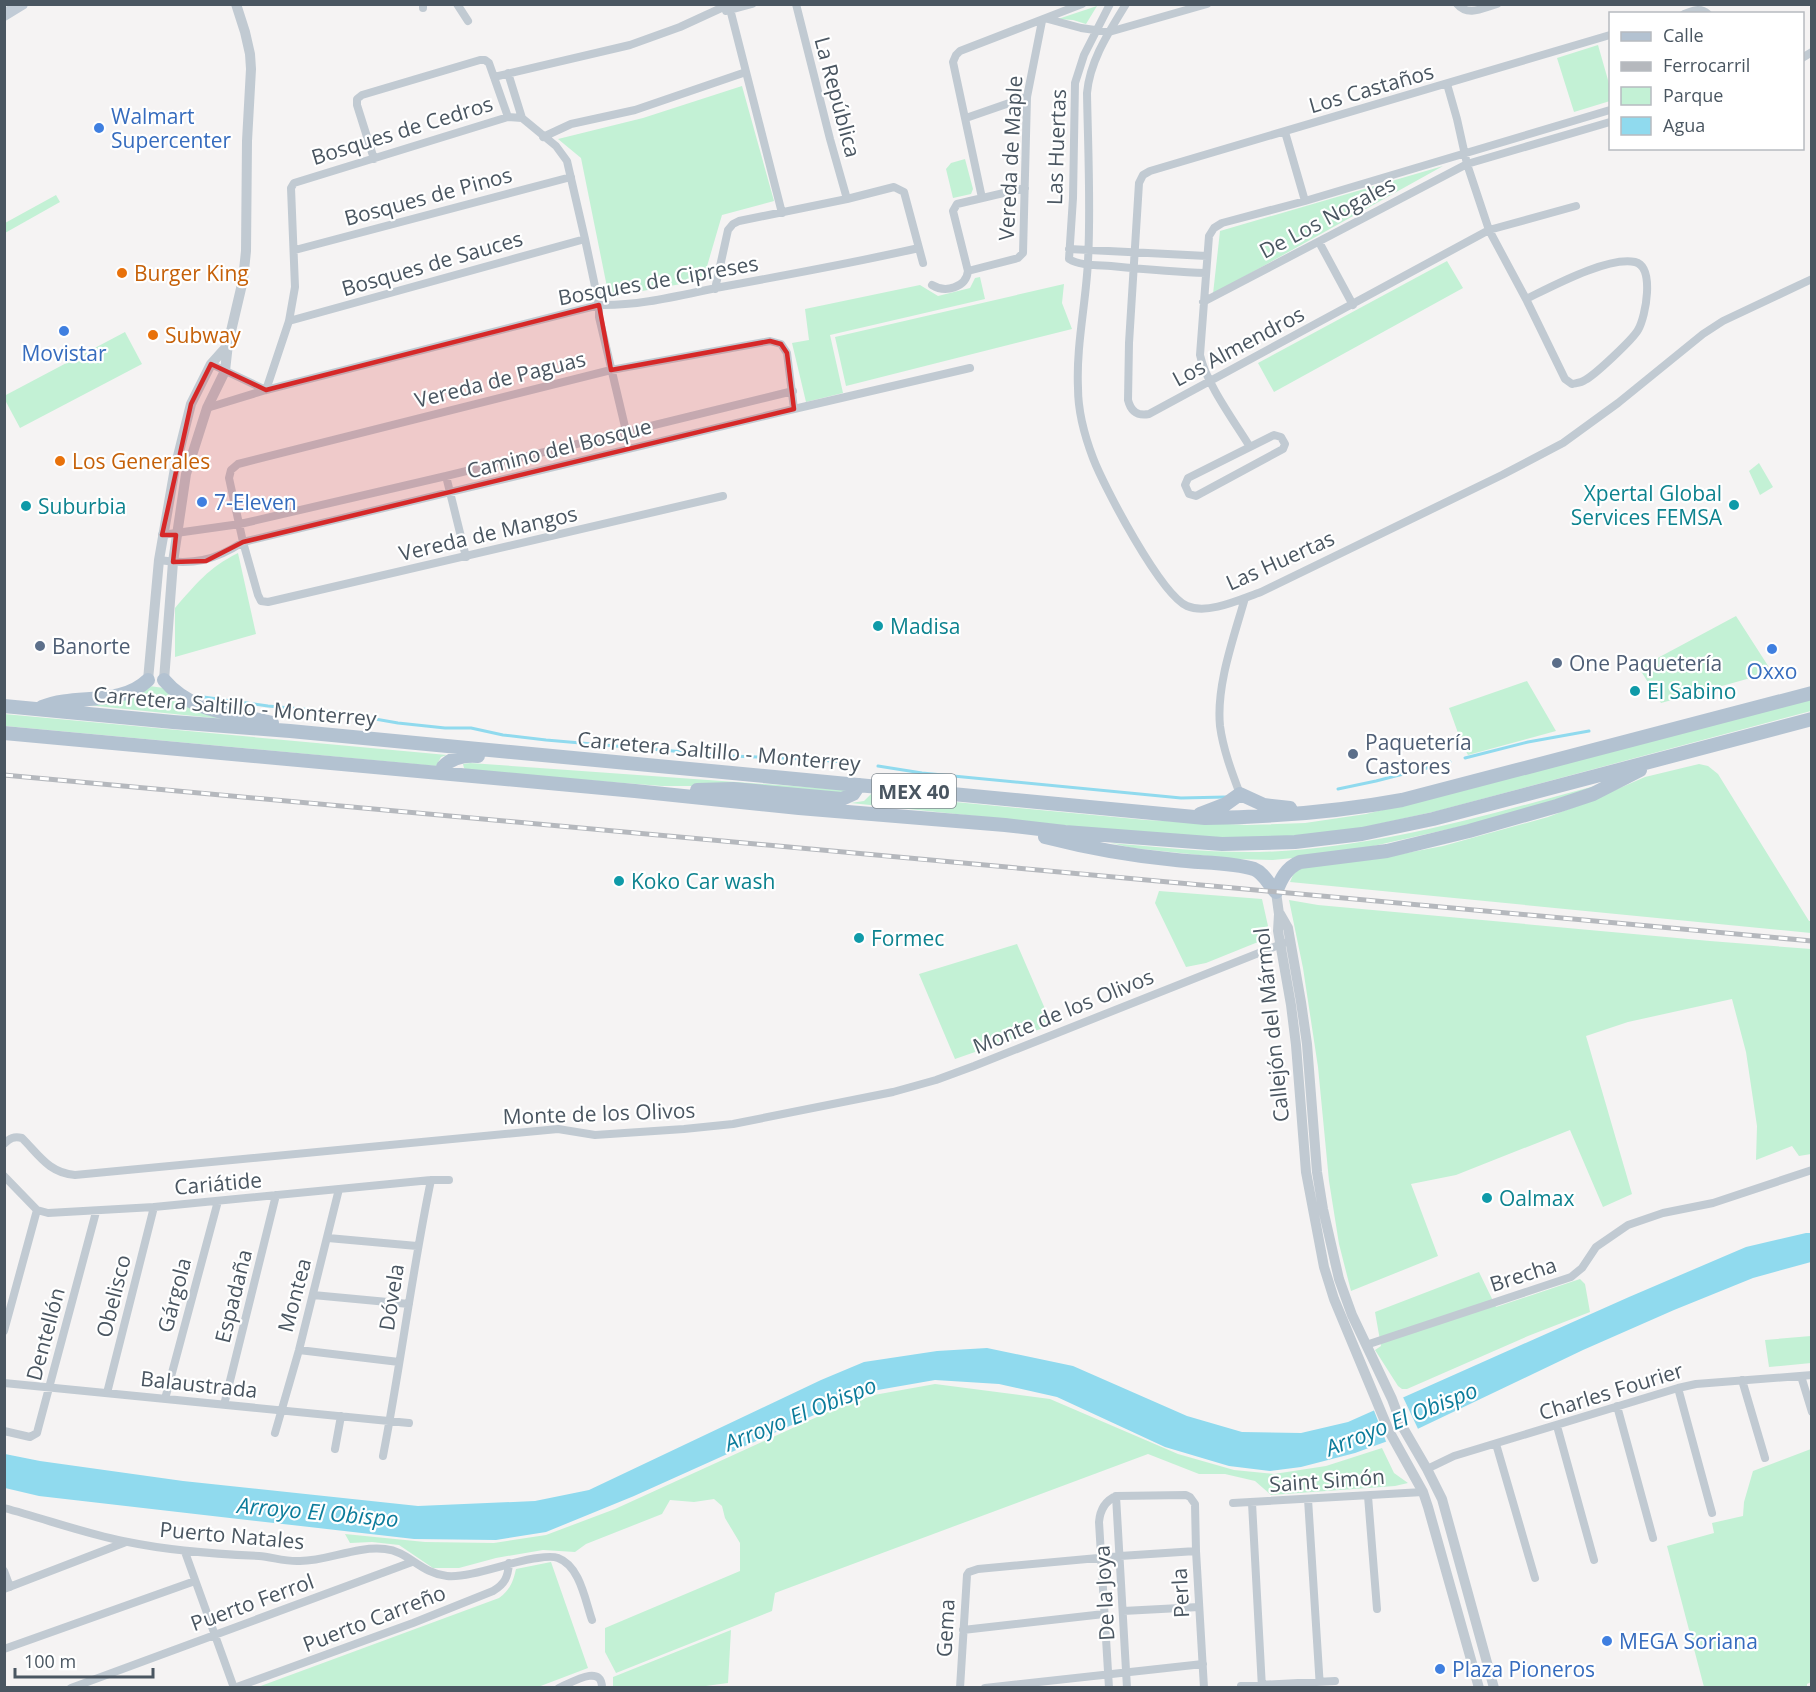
<svg xmlns="http://www.w3.org/2000/svg" width="1816" height="1692" font-family="'Open Sans',sans-serif">
<rect width="100%" height="100%" fill="#f5f3f3"/>
<path fill="#c3f1d5" d="M1097,6L1086,24L1073,20L1058,19Z
M1598,45L1610,87V101L1574,112L1557,58Z
M742,86L774,201L722,215L703,280L609,297L581,158L558,139L643,118Z
M965,159L973,189L971,194L953,198L946,169L951,163Z
M1443,166L1213,294L1220,231Z
M56,195L60,202L5,233V223Z
M1447,261L1463,288L1274,392L1258,363Z
M980,277L985,299L830,335L843,393L806,402L792,343L809,340L805,309L920,285L938,296L970,288L975,278Z
M1064,284L1062,303L1072,329L846,386L835,337Z
M125,332L142,364L20,428L5,400L4,396Z
M1759,463L1773,487L1760,495L1749,471Z
M238,553L256,634L175,657V608C196,584 208,568 238,553Z
M1736,616L1772,672L1661,703L1639,668Z
M1527,681L1556,731L1468,755L1462,744L1449,708Z
M149,686L164,688L252,722L77,704C101,703 133,705 149,686Z
M1811,698V711L1437,811L1347,831L1308,835L1237,839L1108,830L851,803L864,801L871,794L1146,820L1247,825L1305,823L1366,814L1461,791Z
M4,714L447,755L441,757L436,766L5,726Z
M470,763L848,790L844,794L731,786H662L469,771L464,768L463,764Z
M1699,764L1708,766L1718,774L1809,921H1811V933L1290,882L1293,875L1300,868L1375,859L1443,846L1548,817L1590,801L1645,777Z
M1602,784L1586,792L1516,814L1369,847L1293,858L1273,860L1236,859L1133,848L1110,843C1160,847 1210,853 1260,852C1376,849 1490,814 1602,784Z
M1159,891L1262,899L1268,926L1258,942L1206,963L1186,967L1155,903Z
M1289,900L1318,905L1710,941L1811,949V1154L1799,1156L1792,1146L1756,1160L1757,1126L1746,1052L1732,999L1628,1022L1586,1036L1632,1194L1603,1207L1570,1130L1456,1175L1411,1184L1438,1256L1351,1291L1339,1244L1329,1181L1318,1067L1303,968Z
M1017,944L1052,1025L955,1059L919,974Z
M1479,1272L1496,1307L1580,1279L1585,1284L1590,1312L1528,1336L1407,1389H1402L1398,1386L1375,1350L1381,1346L1375,1312Z
M1811,1336V1363L1769,1367L1765,1340Z
M935,1384L1050,1399L1178,1454L1234,1470L1274,1474L1326,1466L1382,1448L1394,1473L1408,1483L1395,1486L1271,1495L1255,1481L1225,1474H1199L1148,1454L775,1593L772,1611L616,1673L605,1652V1628L740,1571V1543L725,1518L722,1506L714,1499L694,1502L670,1500L662,1514L586,1544L575,1552L543,1550L496,1558L459,1568H433L399,1545L372,1542L350,1543L345,1534L425,1542L494,1543L546,1535L615,1509L830,1411L874,1395Z
M1811,1449V1682L1807,1684V1687H1704L1667,1546L1714,1533L1712,1523L1743,1516L1744,1502L1753,1471Z
M551,1562L588,1668L538,1687H258L499,1598C510,1590 513,1582 516,1569Z
M731,1630L728,1683L691,1688L613,1687V1677Z"/>
<path fill="#90daee" d="M1806,1233H1811V1262L1753,1278L1674,1310L1583,1350L1407,1434L1355,1453L1301,1467L1270,1471L1229,1466L1165,1447L1057,1397L999,1384L935,1380L872,1391L834,1406L634,1496L546,1532L496,1540L414,1539L39,1496L5,1488V1454L40,1461L183,1481L418,1506L535,1501L589,1490L821,1380L864,1362L937,1351L987,1348L1073,1366L1187,1416L1242,1432L1301,1433L1348,1422L1629,1297L1746,1247Z"/>
<path fill="#f5f3f3" d="M1402,1395L1419,1431L1387,1444L1373,1408Z"/>
<g fill="none" stroke-linecap="round" stroke-linejoin="round">
<path stroke="#90daee" stroke-width="3" d="M196,696L268,706L335,712L398,723L445,728H471L503,735L546,740L731,756L806,759L844,762
M1465,758L1528,742L1589,731
M878,766L922,773L1181,798L1226,797
M1338,789L1376,781L1450,762"/>
<path stroke="#c1cad2" stroke-width="8" d="M457,4L468,21
M796,4L830,139L847,199
M1110,4L1084,55L1075,83L1073,198L1069,259C1080,266 1098,265 1111,266C1142,269 1174,272 1206,273
M1126,4C1109,32 1090,60 1087,93C1088,149 1091,206 1088,261C1086,303 1076,346 1078,388C1078,411 1085,437 1093,458C1104,487 1161,595 1187,606C1208,615 1241,599 1261,592L1502,475L1563,443L1618,403L1703,334L1723,321L1812,279
M1457,4C1468,17 1483,8 1497,4
M729,5L782,213
M423,8V4
M726,11L752,4
M1684,14C1693,11 1700,7 1708,14
M1048,19L1081,28L1109,32L1207,4
M1802,58L1812,52
M508,73L522,118L556,146L567,161L585,239L599,305V317L626,431
M494,77L630,45L680,27L730,4
M1447,84L1457,119L1467,164L1489,230L1526,299L1565,379L1572,384C1576,383 1581,383 1585,380C1595,375 1633,339 1638,330C1646,316 1655,267 1635,262C1608,256 1551,287 1526,299
M966,118L1027,97
M1285,132L1305,201
M543,137L571,124L635,110L746,72
M374,159L357,105V99L362,95L480,60H485L489,63L508,117
M982,198L953,62L956,55L960,51L1082,4
M1576,206L1489,230L1149,414C1138,416 1131,412 1128,400L1129,343L1139,183L1143,175L1150,171L1610,35
M1319,242L1353,305
M1069,249L1207,256
M295,250L571,177
M968,271L953,211L957,204L1025,188
M932,285C945,293 966,288 968,271L1018,258L1023,253L1027,97L1042,21
M715,289L728,230L733,224L739,221L847,199L894,187L904,192L923,263
M1203,302L1467,164L1610,122
M289,321L585,239
M211,364L266,390
M266,390L289,321L295,287L291,188L294,183L508,117L522,118
M207,408L266,390L599,305C640,306 681,295 721,287C787,275 853,263 919,248
M1274,435L1281,437L1285,444L1283,449L1196,496L1189,494L1185,485L1188,478Z
M1250,447C1234,421 1206,383 1200,355L1209,236L1214,228L1222,223L1305,201L1610,110
M446,476L466,557
M723,496L268,602L261,601L258,595L243,542L229,478L231,470L238,464L611,370L770,341L781,344L787,353L794,409
M162,535L240,524L446,476L793,391
M159,560C193,565 214,561 243,542L794,409L970,368
M1240,794C1232,773 1223,749 1220,726C1216,685 1234,637 1245,598
M4,1144C10,1138 14,1136 22,1138C39,1155 49,1173 75,1175L558,1129L595,1135L684,1129L733,1124L893,1092L936,1080L974,1066L1284,943
M4,1176L37,1210L48,1213L154,1207L431,1180H449
M328,1238L417,1246
M313,1295L409,1304
M4,1331L37,1210
M1366,1345L1571,1277L1582,1268L1596,1247L1628,1225L1663,1213L1713,1203L1812,1170
M299,1350L399,1362
M1801,1376L1812,1412
M1742,1380L1765,1458
M4,1383L409,1423
M1678,1388L1712,1513
M107,1393L154,1207
M165,1399L218,1201
M224,1405L276,1195
M1617,1406L1653,1538
M1557,1426L1594,1560
M4,1431L30,1437L37,1433L38,1429L96,1212
M275,1433L299,1350L339,1189
M1496,1444L1535,1578
M335,1449L341,1416
M383,1456C401,1364 412,1271 431,1180
M1427,1469L1454,1456L1678,1388L1696,1384L1812,1375
M1116,1496L1127,1688
M1368,1496L1377,1609
M1308,1499L1320,1688
M1233,1503L1423,1492
M1252,1503L1262,1688
M4,1508C46,1519 86,1534 128,1542C171,1551 215,1554 259,1556C272,1557 286,1562 300,1561C328,1561 355,1546 385,1549C408,1551 420,1573 447,1576C469,1578 507,1563 531,1559C540,1558 550,1555 558,1558C580,1566 585,1600 592,1620
M185,1552L234,1688L413,1623L493,1591C505,1584 508,1577 509,1563
M4,1571L10,1587
M4,1589L126,1542
M1123,1611L1199,1607
M963,1630L1104,1614
M4,1649L195,1581
M1241,1686L1335,1681
M71,1688L412,1562
M559,1688C571,1683 602,1663 602,1688
M960,1688L967,1575L969,1572L978,1569L1120,1556L1196,1551
M985,1688L1203,1664
M1109,1688L1099,1522C1100,1510 1105,1501 1116,1496L1186,1495L1190,1497L1195,1504L1196,1551L1204,1688"/>
<path stroke="#c1cad2" stroke-width="10" d="M148,680L159,560L175,468L191,404L211,364L228,345
M164,680L173,562L186,474L207,408L225,371L228,344L243,280L246,251L247,141L251,69L250,54L245,32L236,4
M1276,892L1279,914L1278,931L1291,1005L1296,1045L1306,1172L1324,1267L1334,1299L1389,1431L1423,1492L1428,1507L1479,1688
M1280,914L1288,928L1301,1002L1307,1044L1317,1172L1323,1209L1339,1279L1352,1315L1392,1399L1402,1426L1427,1469L1442,1499L1494,1688"/>
<path stroke="#c1cbd6" stroke-width="12" d="M4,15L22,4"/>
<path stroke="#b3c2d1" stroke-width="14" d="M164,680C193,714 232,712 272,723
M4,706L173,722L290,731L1205,818C1272,817 1337,812 1402,800L1812,693
M42,707C76,693 120,707 148,680
M4,733L635,791L799,808L1005,825L1065,832L1222,844L1295,842L1362,834L1433,819L1812,719
M442,773L443,767C452,757 465,755 478,756
M697,790L733,789L842,799L853,794L859,785
M1200,814L1226,804L1240,794L1264,805L1290,808
M1045,837C1088,848 1132,856 1176,860C1199,863 1233,862 1254,869C1264,873 1269,885 1276,892C1281,879 1286,868 1300,862L1387,851L1469,831L1557,806L1593,794L1640,770"/>
<g stroke="#b5b8bd" stroke-width="5">
<path id="rail" d="M4,775L1812,941"/>
</g>
<use href="#rail" stroke="#fff" stroke-width="3" stroke-dasharray="9" stroke-linecap="butt"/>
</g>
<path fill="#d62828" fill-opacity="0.2" stroke="#d62828" stroke-width="4.5" stroke-linejoin="round" d="M599,305L611,370L770,341L781,344L787,353L794,409L243,542L206,561L173,562L176,535H162L191,404L211,364L266,390Z"/>
<g fill="#3f7fe0" stroke="#fff" stroke-width="2">
<circle cx="99" cy="128" r="6"/>
<circle cx="64" cy="331" r="6"/>
<circle cx="202" cy="502" r="6"/>
<circle cx="1772" cy="649" r="6"/>
<circle cx="1607" cy="1641" r="6"/>
<circle cx="1440" cy="1669" r="6"/>
</g>
<g fill="#e8710a" stroke="#fff" stroke-width="2">
<circle cx="122" cy="273" r="6"/>
<circle cx="153" cy="335" r="6"/>
<circle cx="60" cy="461" r="6"/>
</g>
<g fill="#0f9aa8" stroke="#fff" stroke-width="2">
<circle cx="1734" cy="505" r="6"/>
<circle cx="26" cy="506" r="6"/>
<circle cx="878" cy="626" r="6"/>
<circle cx="1635" cy="691" r="6"/>
<circle cx="619" cy="881" r="6"/>
<circle cx="859" cy="938" r="6"/>
<circle cx="1487" cy="1198" r="6"/>
</g>
<g fill="#5c6f8a" stroke="#fff" stroke-width="2">
<circle cx="40" cy="646" r="6"/>
<circle cx="1557" cy="663" r="6"/>
<circle cx="1353" cy="754" r="6"/>
</g>
<g text-anchor="middle" dominant-baseline="central" stroke-width="4.5" stroke-linejoin="round" paint-order="stroke">
<rect fill="#fff" stroke="#808990" stroke-width="1.5" x="872" y="774" width="84" height="34" rx="4.5"/>
<g font-size="20" font-weight="bold" fill="#4a5661">
<text x="914" y="791">MEX 40</text>
</g>
<g font-size="21" fill="#4a5661" stroke="#fff">
<text transform="translate(1371 88) rotate(-16)">Los Castaños</text>
<text transform="translate(838 97) rotate(75)">La República</text>
<text transform="translate(402 130) rotate(-17)">Bosques de Cedros</text>
<text transform="translate(1056 147) rotate(-88)">Las Huertas</text>
<text transform="translate(1010 158) rotate(-87)">Vereda de Maple</text>
<text transform="translate(428 196) rotate(-15)">Bosques de Pinos</text>
<text transform="translate(1327 217) rotate(-28)">De Los Nogales</text>
<text transform="translate(432 263) rotate(-16)">Bosques de Sauces</text>
<text transform="translate(658 280) rotate(-10)">Bosques de Cipreses</text>
<text transform="translate(1238 346) rotate(-28)">Los Almendros</text>
<text transform="translate(500 379) rotate(-14)">Vereda de Paguas</text>
<text transform="translate(559 448) rotate(-14)">Camino del Bosque</text>
<text transform="translate(488 533) rotate(-13)">Vereda de Mangos</text>
<text transform="translate(1280 560) rotate(-24)">Las Huertas</text>
<text transform="translate(235 706) rotate(5)">Carretera Saltillo - Monterrey</text>
<text transform="translate(719 751) rotate(5)">Carretera Saltillo - Monterrey</text>
<text transform="translate(1063 1011) rotate(-22)">Monte de los Olivos</text>
<text transform="translate(1271 1025) rotate(-96)">Callejón del Mármol</text>
<text transform="translate(599 1113) rotate(-2)">Monte de los Olivos</text>
<text transform="translate(218 1183) rotate(-5)">Cariátide</text>
<text transform="translate(1523 1274) rotate(-18)">Brecha</text>
<text transform="translate(174 1295) rotate(-75)">Gárgola</text>
<text transform="translate(294 1295) rotate(-75)">Montea</text>
<text transform="translate(113 1296) rotate(-76)">Obelisco</text>
<text transform="translate(233 1296) rotate(-76)">Espadaña</text>
<text transform="translate(391 1297) rotate(-81)">Dóvela</text>
<text transform="translate(45 1334) rotate(-75)">Dentellón</text>
<text transform="translate(199 1384) rotate(6)">Balaustrada</text>
<text transform="translate(1611 1391) rotate(-17)">Charles Fourier</text>
<text transform="translate(1327 1480) rotate(-4)">Saint Simón</text>
<text transform="translate(232 1535) rotate(5)">Puerto Natales</text>
<text transform="translate(1104 1593) rotate(-93)">De la Joya</text>
<text transform="translate(1180 1593) rotate(-93)">Perla</text>
<text transform="translate(252 1602) rotate(-20)">Puerto Ferrol</text>
<text transform="translate(374 1618) rotate(-21)">Puerto Carreño</text>
<text transform="translate(945 1628) rotate(-87)">Gema</text>
</g>
<g font-size="21" fill="#366cbe" stroke="#fff" text-anchor="start">
<text x="111" y="116">Walmart<tspan x="111" dy="24">Supercenter</tspan></text>
<text x="64" y="353" text-anchor="middle">Movistar</text>
<text x="214" y="502">7-Eleven</text>
<text x="1772" y="671" text-anchor="middle">Oxxo</text>
<text x="1619" y="1641">MEGA Soriana</text>
<text x="1452" y="1669">Plaza Pioneros</text>
</g>
<g font-size="21" fill="#c56008" stroke="#fff" text-anchor="start">
<text x="134" y="273">Burger King</text>
<text x="165" y="335">Subway</text>
<text x="72" y="461">Los Generales</text>
</g>
<g font-size="21" fill="#0d838f" stroke="#fff" text-anchor="start">
<text x="1722" y="493" text-anchor="end">Xpertal Global<tspan x="1722" dy="24">Services FEMSA</tspan></text>
<text x="38" y="506">Suburbia</text>
<text x="890" y="626">Madisa</text>
<text x="1647" y="691">El Sabino</text>
<text x="631" y="881">Koko Car wash</text>
<text x="871" y="938">Formec</text>
<text x="1499" y="1198">Oalmax</text>
</g>
<g font-size="21" fill="#4e5e75" stroke="#fff" text-anchor="start">
<text x="52" y="646">Banorte</text>
<text x="1569" y="663">One Paquetería</text>
<text x="1365" y="742">Paquetería<tspan x="1365" dy="24">Castores</tspan></text>
</g>
<g font-size="22" font-style="italic" fill="#0c7c9b" stroke="#fff">
<text transform="translate(800 1413) rotate(-22)">Arroyo El Obispo</text>
<text transform="translate(1401 1418) rotate(-22)">Arroyo El Obispo</text>
<text transform="translate(318 1511) rotate(5)">Arroyo El Obispo</text>
</g>
</g>
<rect width="1816" height="1692" fill="none" stroke="#4a5661" stroke-width="12"/>
<rect x="1609" y="12" width="195" height="138" fill="#ffffff" stroke="#b7bbc0" stroke-width="1.5"/>
<rect x="1621" y="32" width="30" height="9" fill="#b3c2d1" stroke="#b7bbc0" stroke-width="1.5"/>
<text x="1663" y="42" font-size="18" fill="#4a5661">Calle</text>
<rect x="1621" y="62" width="30" height="9" fill="#b5b8bd" stroke="#b7bbc0" stroke-width="1.5"/>
<text x="1663" y="72" font-size="18" fill="#4a5661">Ferrocarril</text>
<rect x="1621" y="87" width="30" height="18" fill="#c3f1d5" stroke="#b7bbc0" stroke-width="1.5"/>
<text x="1663" y="102" font-size="18" fill="#4a5661">Parque</text>
<rect x="1621" y="117" width="30" height="18" fill="#90daee" stroke="#b7bbc0" stroke-width="1.5"/>
<text x="1663" y="132" font-size="18" fill="#4a5661">Agua</text>
<path d="M15 1668v9h138v-9" fill="none" stroke="#4a5661" stroke-width="3"/>
<text x="24" y="1668" font-size="18" fill="#4a5661" stroke="#ffffff" stroke-width="4.5" paint-order="stroke">100 m</text>
</svg>
